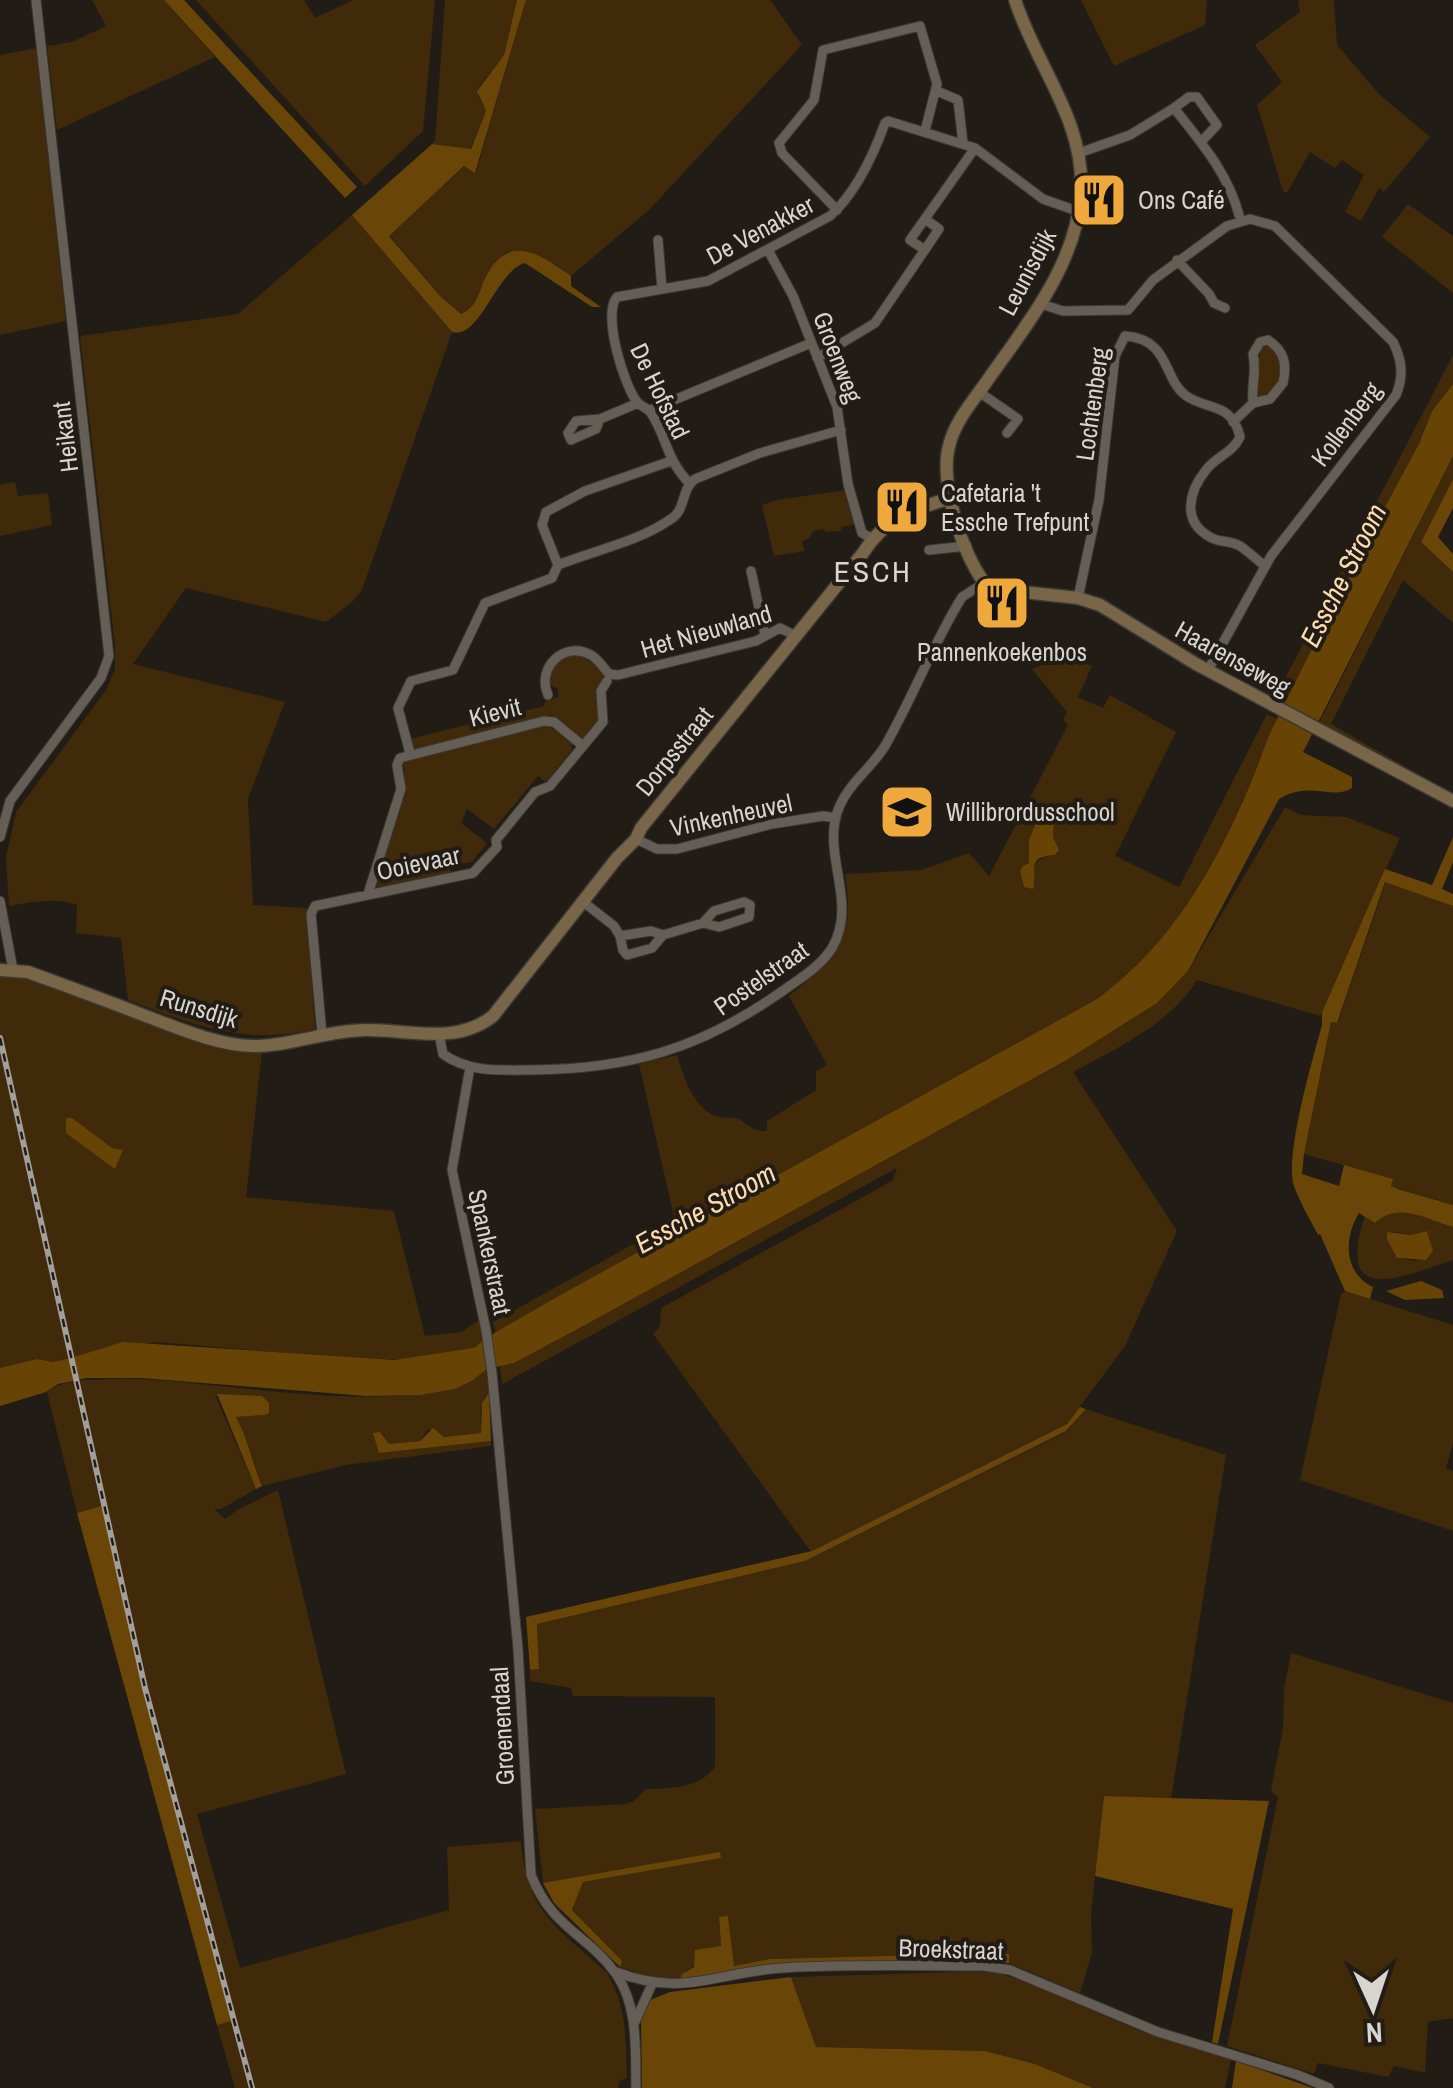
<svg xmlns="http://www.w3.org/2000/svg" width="1453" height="2088" font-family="'Archivo Narrow',sans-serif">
<rect width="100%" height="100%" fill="#211c15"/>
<path fill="#402a09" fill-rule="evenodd" d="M92,0H164L215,57L57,130L47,46L72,42L106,26Z
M196,0H304L315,18L353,0H435L423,131L365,186Z
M445,0H517L504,55L478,88V95L486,111L470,150L432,144L435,141Z
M526,0H770L802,45L650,209L571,276L556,265L507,252C485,269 485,301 461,314L440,296L389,235L465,166L476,172Z
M1081,0H1207L1205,25L1114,66Z
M1298,0H1334L1337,45L1379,94L1430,137L1384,192L1379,188L1361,221L1345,212L1364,175L1342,160L1335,168L1310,152L1287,193L1283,191L1257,105L1282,82L1255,45L1300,12Z
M37,48L66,321L0,335V55Z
M1408,204L1453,236V293L1382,237Z
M352,215L452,332L362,590L353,601L326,622L186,588L133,664L285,702L248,798L253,905L307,908L315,1029C245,1046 193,1025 128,1000L121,938L76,933L77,905C55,897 32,902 9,906L6,857L16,812L106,690L115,669V647L80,336L238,314Z
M1264,344L1273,347C1285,368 1284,387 1261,398L1257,397C1254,384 1259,359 1261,347Z
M1453,355V384L1432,411L1419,444L1284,705L1274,700Z
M1453,456V479L1421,542L1453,572V623L1403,580L1331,724L1427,779L1404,771L1318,725Z
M15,482L18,496L48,493L52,525L0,536V485Z
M847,490L857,524L841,527V531L827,532L822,529L812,532L811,537L802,542L805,551L774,556L762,505L777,500Z
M577,654L599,667L604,675L602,718L584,739L578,737L550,715L417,749L411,745L410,739L544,706L545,702L558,697V689L548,683L553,665L559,659Z
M1067,656L1092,666L1078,697L1103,708L1110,695L1176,732L1115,856L1179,887L1267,714L1277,719C1266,740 1259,762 1251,783C1217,867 1171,946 1097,999L564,1293L496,1335L493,1322L675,1221L639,1064L677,1055C683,1075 693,1107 715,1116C722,1119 731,1116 738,1119C750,1125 753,1132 767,1131V1121L816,1090V1071L827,1065L789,996C838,956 855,940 845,874L921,870L969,853L989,876L1068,725L1063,720L1067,712L1032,669ZM1054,828L1053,837L1059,850L1055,855C1036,857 1031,866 1035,884L1020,871L1021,866L1029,863L1031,856Z
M546,724L572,742V750L546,782L538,776L494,829L467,809L461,823L487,843L472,862L450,866L451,874L379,888L374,882L406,793L403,761Z
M1285,807L1301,815L1346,817L1400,838L1320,1016L1197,980C1171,1023 1116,1049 1073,1072L1177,1231L1125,1346L1067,1424L811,1552L653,1334L660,1326L661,1308L892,1181L897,1168L502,1384L500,1366L514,1363L587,1324L1065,1061L1157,1003L1188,971Z
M1386,881L1453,906V1205L1391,1186L1392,1179L1304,1154L1331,1022H1338Z
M10,974H22L262,1051L246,1197L394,1211L425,1336L461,1332L481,1319L484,1339L476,1347L468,1349L416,1359L365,1360L156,1342L53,1362L37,1359L0,1368V976Z
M1407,1211L1453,1227V1260C1403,1276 1334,1310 1365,1215L1375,1222L1385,1213ZM1426,1231C1434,1245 1427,1250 1416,1261L1397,1258L1392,1232L1411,1235Z
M1345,1291L1453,1325V1443L1446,1468L1453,1471V1531L1300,1480L1341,1294Z
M487,1369L489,1392C478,1402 481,1419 481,1433L444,1437L428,1429L420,1441L389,1444L379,1453L491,1441V1446L346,1465L262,1486C252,1463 248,1438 236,1417L265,1415L215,1395L256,1489L221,1509H214L225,1519L237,1510L278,1490L346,1774L197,1814L240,1968L449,1910L447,1847L521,1841C527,1914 557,1926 607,1973C627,2006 626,2040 627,2078L620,2081L618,2088H235L217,2025L234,2019L166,1763L104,1506L77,1513L47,1392C67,1377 88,1381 112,1379C204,1375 419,1427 487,1369Z
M1086,1409L1226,1455L1171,1799L1104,1796L1091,1913L1092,1953L1080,1993L1009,1963V1954L998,1953L769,1959L734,1966L728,1917H719L721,1947L682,1974L680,1981L654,1978L620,1967L621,1961L572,1910L583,1882L721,1857L543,1883L535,1809L625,1804L634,1801L646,1789C672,1788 698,1789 715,1767V1697L573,1696L571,1688L530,1681V1670L539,1669L537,1624L805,1561L1066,1432Z
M1291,1653L1453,1703V2018L1428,2022L1425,2073L1394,2066L1388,2077L1318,2063L1314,2074L1227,2046L1278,1797L1271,1791L1283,1728L1284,1689Z
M958,1972H994L1021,1980L1140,2031L1231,2059L1225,2088H1093L1035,2064L985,2051L816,2047L791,1977Z"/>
<path fill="#694508" d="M164,0H184L357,187L345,198Z
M517,0H526L475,173L464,166L389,236L440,296L461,314C475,307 478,297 483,283C505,232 536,251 571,276V286L601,307H592L525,263C496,271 480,340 452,332L352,215L432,144L471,149L486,111L477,91L504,55Z
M1453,479V508L1438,537L1453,554V572L1421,542Z
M1453,837V862L1442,889L1453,894V906L1385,882L1337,1023L1331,1022L1304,1154L1302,1174L1339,1186L1344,1165L1393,1179L1391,1186L1398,1189L1453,1205V1227C1426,1219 1398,1201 1375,1223L1359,1213C1344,1237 1343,1273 1373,1287L1370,1299L1345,1291L1320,1234L1318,1235C1310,1219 1300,1203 1294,1186C1284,1156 1313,1058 1322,1025V1012L1385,869L1432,885Z
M489,1392L491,1441L379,1453L373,1433L380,1432L389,1444L420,1441L433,1428L444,1437L481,1433L482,1403Z
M217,1394L262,1396L269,1403V1413L265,1415L236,1417C248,1438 252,1463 262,1486L256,1489Z
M1080,1407L1086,1409L1066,1431L805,1561L537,1624L539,1669L530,1670L526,1617L812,1551L1067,1424Z
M104,1505L166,1763L234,2020L217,2025L77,1513Z
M1104,1796L1269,1801L1218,2044L1212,2042L1233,1909L1095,1876Z
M720,1852L721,1858L583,1882L572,1910L622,1961L620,1967L554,1903L543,1883Z
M728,1916L734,1966L769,1959L998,1953L1009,1954V1963L788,1965L680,1981L682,1974L694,1967L695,1950L721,1946L719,1917Z
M791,1977L816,2047L985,2051L1035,2064L1093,2088H642L641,2021L644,2008L650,2000L670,1992Z
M1236,2061L1313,2088H1232Z"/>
<path fill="#674405" d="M1453,384V456L1303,752L1352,777V788C1332,801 1311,780 1279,799L1188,971L1157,1003L1065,1061L587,1324L514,1363L487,1369L473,1380L455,1389L420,1395L366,1396L141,1378H87L58,1384L46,1392L0,1406V1368L37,1359L53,1362L71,1358L123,1342L394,1360L467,1349L476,1347L484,1339L564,1293L1097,999C1171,945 1215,868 1250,785C1259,764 1265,742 1276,721C1322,628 1369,536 1419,444L1432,411Z
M1048,817L1054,823L1053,837L1059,850L1055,855C1025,857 1038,870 1033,889L1024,887L1020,871L1022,866L1029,863V840L1038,818Z
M66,1118H72L112,1148L123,1150L115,1169L66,1133Z
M1427,1231L1433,1251L1426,1260L1397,1258L1387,1239V1232L1411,1235Z
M1421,1281L1442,1290L1444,1298L1405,1300L1386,1291Z"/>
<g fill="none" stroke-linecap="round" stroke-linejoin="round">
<g stroke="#3b3834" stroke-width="11">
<path id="street" d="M937,91L958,100L963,143
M1174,108L1189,97H1197L1217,125L1201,142
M1079,153L1130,135L1174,108C1200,141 1228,173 1239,215
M837,210L782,153L779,143L814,100L823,50L920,26L937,84L925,131
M658,240L662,289
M768,250L793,296L837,407L848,484L862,533L871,538
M925,250L910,240L975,148
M1177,260L1209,294L1214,303L1225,308
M1041,304L1063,311L1128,310L1153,280L1227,226L1250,219L1275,226L1393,342C1402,360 1404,376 1396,395L1271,556L1208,670
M1125,336C1170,339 1163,378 1185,395C1206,411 1232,401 1240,437C1232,454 1216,456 1206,470C1189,491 1181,521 1210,537C1219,543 1231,540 1240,546C1249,552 1257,560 1265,566
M817,358L875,323L939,229L925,219
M979,392L1018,419L1007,433
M650,410L811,343
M600,419L596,429L571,440L568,433L576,421L600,419L638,403
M1233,422L1253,403C1251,386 1257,372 1253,354L1260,342L1268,340C1285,351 1287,365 1283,383L1270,399L1253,403
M689,483C665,457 667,437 651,413C648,408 642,407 638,403C624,387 602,314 617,297L708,281L830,216C856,193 873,156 885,123L888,121L975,148L1043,199L1080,212
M929,550L967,546
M558,565L542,525L546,512L585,491L671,461
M751,571L765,635
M1078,598L1099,500L1115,356L1125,336
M548,695C536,668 564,640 591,655C599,660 603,667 609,674L618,675L756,641L780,628L796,636
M410,753L398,708L411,681L453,670L485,603L552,578L558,565C595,550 638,542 671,519C686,510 681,489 695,479L760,453L841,430
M0,837L10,801L101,678L109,656L36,0
M636,839L657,849H677L772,824L823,816L836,818
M368,894L401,789L397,765L400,758L544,721L554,722L583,746
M0,901L13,970
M582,901L614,926L620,936L651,931L663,935L703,923L719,927L749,917L750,905L744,902L714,911L703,923
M620,936L623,950L627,955L652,948L663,935
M322,1034L311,914L315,906L473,873L497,847L496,840L535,792L550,786L603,722L601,691L607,681
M439,1034L443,1054C469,1073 501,1070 531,1070C630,1069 700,1049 781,992C799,979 820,967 832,948C858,903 823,858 837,813C846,785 870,770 885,746C913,697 933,644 962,597L984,583
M470,1067L452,1170L486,1330L492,1373L518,1649L531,1875C553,1930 588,1934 616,1974C639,2007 635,2051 636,2088
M616,1972C685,1998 716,1972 783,1968C849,1964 918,1966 984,1966L1010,1970L1158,2032L1298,2075L1329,2088
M635,2022L652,1984"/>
</g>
<g stroke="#3b3834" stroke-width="15">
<path id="secondary" d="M1015,0C1036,66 1085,120 1081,192C1077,264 1027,324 987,381C973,401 955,421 949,446C940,480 959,540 976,570L984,583L995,589L1078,598L1100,605L1196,664L1453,801
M0,970L28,972C66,986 105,1000 143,1015C178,1028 216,1045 253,1046C292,1046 328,1030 367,1030C411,1030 456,1045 493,1016L617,858L636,839L641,828L863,553C886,517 911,510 951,498"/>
</g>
<use href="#street" stroke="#645e56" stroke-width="9"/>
<use href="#secondary" stroke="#796548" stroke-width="12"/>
<g stroke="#a29e99" stroke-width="6">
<path id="rail" d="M0,1038L145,1688L252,2088"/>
</g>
<use href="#rail" stroke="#211c15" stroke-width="2.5" stroke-dasharray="8" stroke-linecap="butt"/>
</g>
<defs>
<g id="restaurant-square" transform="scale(2.875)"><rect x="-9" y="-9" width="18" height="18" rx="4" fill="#eea83c" stroke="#211c15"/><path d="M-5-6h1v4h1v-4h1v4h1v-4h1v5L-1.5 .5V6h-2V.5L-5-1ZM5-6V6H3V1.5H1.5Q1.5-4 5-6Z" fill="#111"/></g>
<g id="school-square" transform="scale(2.875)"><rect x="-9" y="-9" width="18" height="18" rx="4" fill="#eea83c" stroke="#211c15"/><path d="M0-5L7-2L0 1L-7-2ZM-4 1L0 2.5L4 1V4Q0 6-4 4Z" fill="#111"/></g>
</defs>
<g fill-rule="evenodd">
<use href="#restaurant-square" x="1099" y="200"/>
<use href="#restaurant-square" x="902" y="507"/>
<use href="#restaurant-square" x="1002" y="603"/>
<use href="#school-square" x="907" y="812"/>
</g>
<g text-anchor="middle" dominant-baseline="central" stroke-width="8" stroke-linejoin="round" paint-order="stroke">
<g font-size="25" fill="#d8d5d0" stroke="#211c15" text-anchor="start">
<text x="1138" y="200">Ons Café</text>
<text x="941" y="493">Cafetaria 't<tspan x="941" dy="29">Essche Trefpunt</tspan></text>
<text x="1002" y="652" text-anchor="middle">Pannenkoekenbos</text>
<text x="946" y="812">Willibrordusschool</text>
</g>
<g font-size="25" fill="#d8d5d0" stroke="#211c15">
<text transform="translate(760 230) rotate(-28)">De Venakker</text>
<text transform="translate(1027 272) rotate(-62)">Leunisdijk</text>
<text transform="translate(838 357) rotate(69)">Groenweg</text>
<text transform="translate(660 391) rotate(64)">De Hofstad</text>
<text transform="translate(1092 404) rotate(-82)">Lochtenberg</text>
<text transform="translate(1346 424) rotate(-53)">Kollenberg</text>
<text transform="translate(65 437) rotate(-97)">Heikant</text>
<text transform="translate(706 631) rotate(-16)">Het Nieuwland</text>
<text transform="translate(1233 658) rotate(29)">Haarenseweg</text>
<text transform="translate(495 712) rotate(-14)">Kievit</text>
<text transform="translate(674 751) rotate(-51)">Dorpsstraat</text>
<text transform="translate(731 815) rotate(-12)">Vinkenheuvel</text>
<text transform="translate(418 863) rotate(-12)">Ooievaar</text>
<text transform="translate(761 978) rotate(-35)">Postelstraat</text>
<text transform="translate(199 1008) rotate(17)">Runsdijk</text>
<text transform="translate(490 1252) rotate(78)">Spankerstraat</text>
<text transform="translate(502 1726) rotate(-93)">Groenendaal</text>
<text transform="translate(951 1949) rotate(2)">Broekstraat</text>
</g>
<g font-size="28" font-style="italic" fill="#fedbaf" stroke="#211c15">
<text transform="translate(1343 575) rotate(-63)">Essche Stroom</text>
<text transform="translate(705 1208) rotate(-29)">Essche Stroom</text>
</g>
<g font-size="30" letter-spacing="2.5" fill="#d8d5d0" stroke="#211c15">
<text x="873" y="571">ESCH</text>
</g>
</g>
<g transform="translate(1373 2008) rotate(177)" stroke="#211c15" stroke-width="8" paint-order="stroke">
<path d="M0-8L18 38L0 25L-18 38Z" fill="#d8d5d0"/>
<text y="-15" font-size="28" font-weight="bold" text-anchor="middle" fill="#d8d5d0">N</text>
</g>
</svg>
